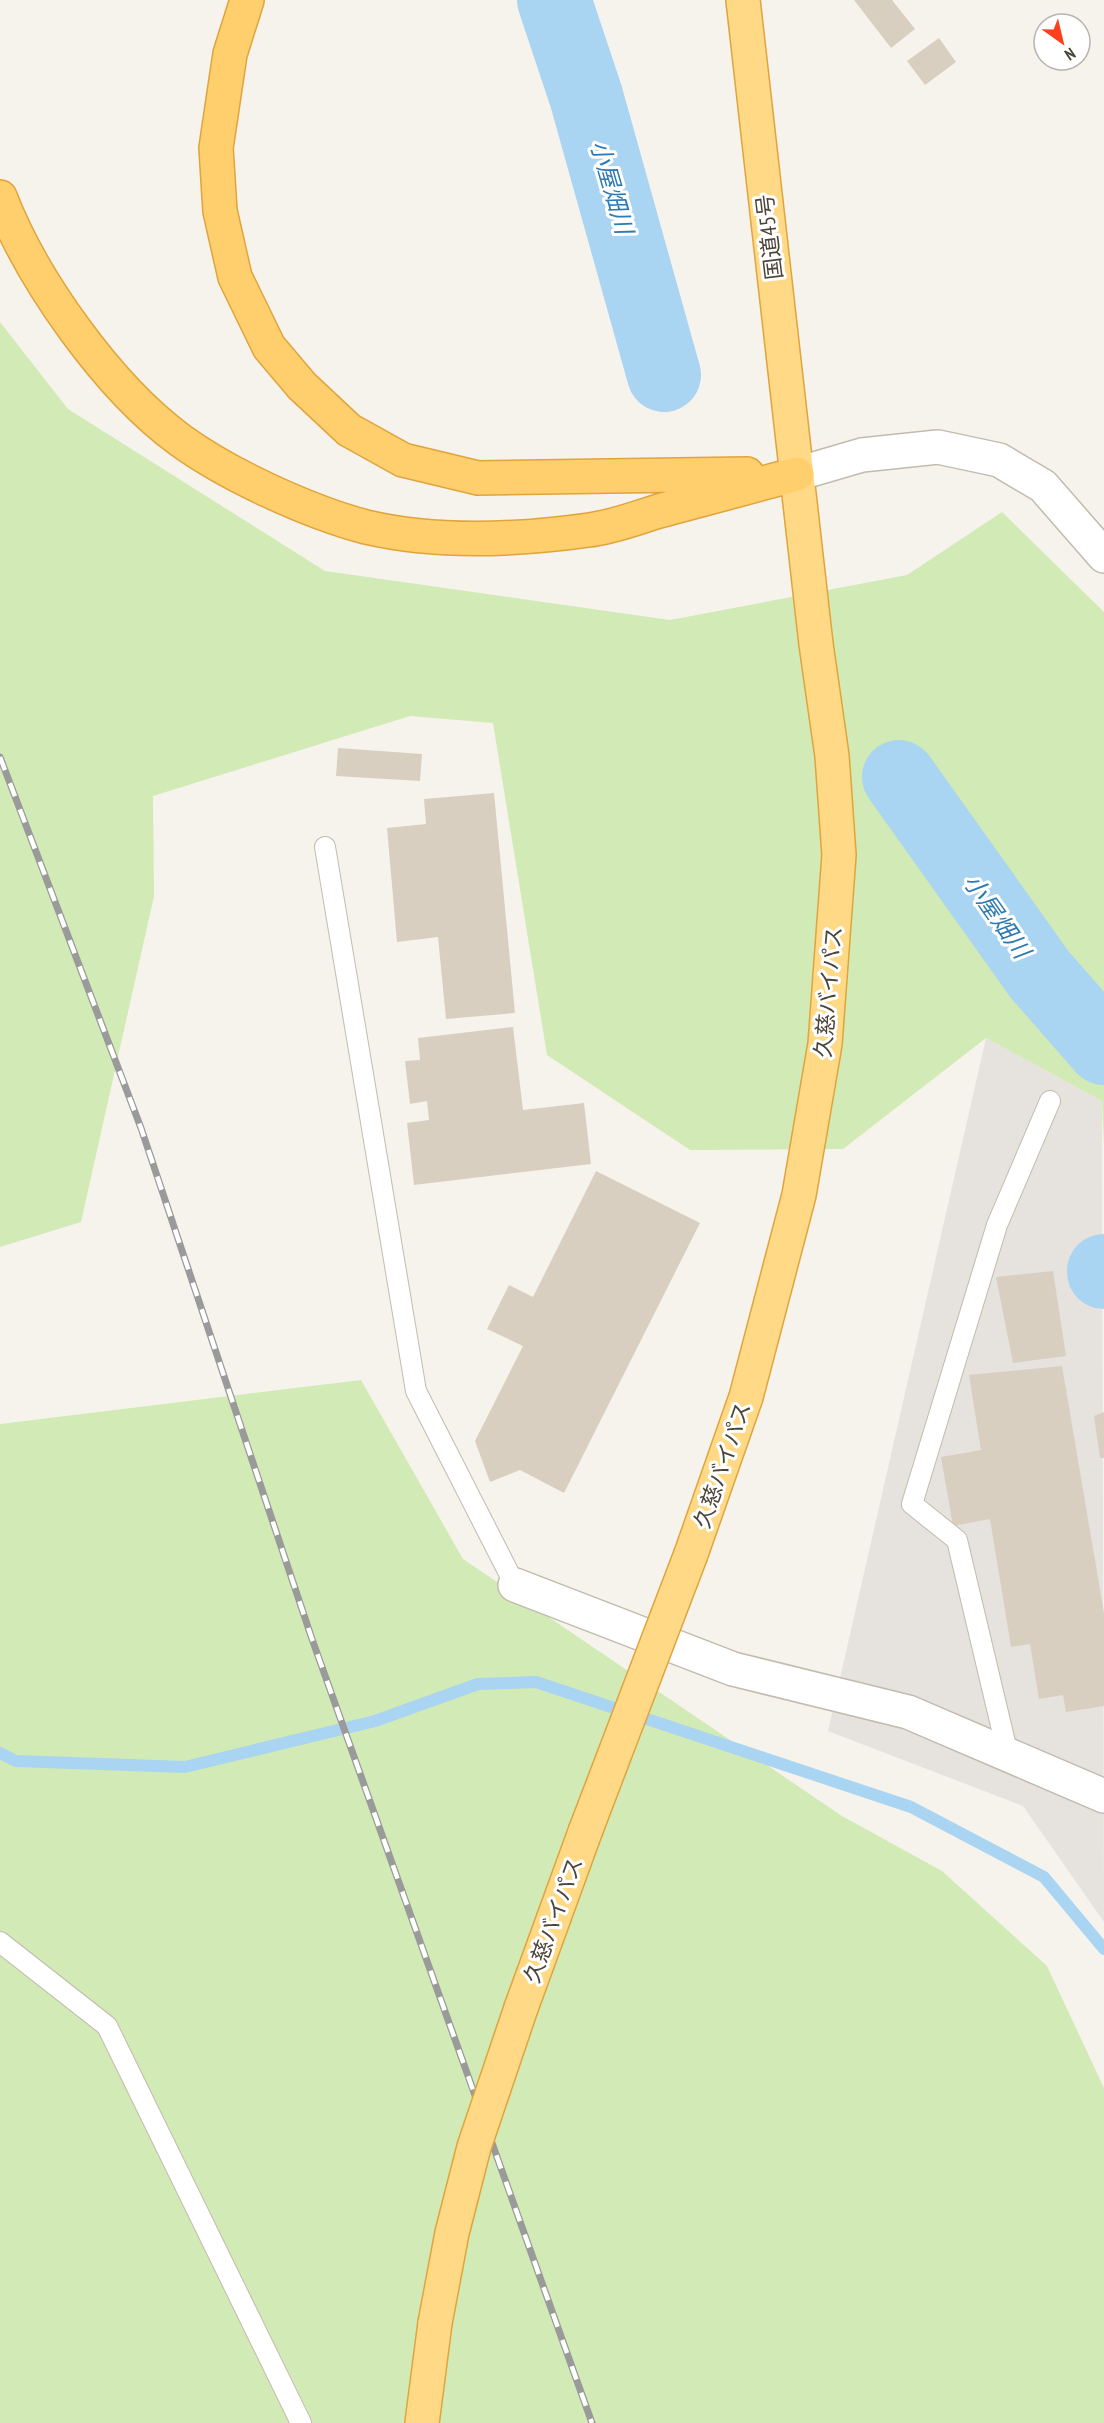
<svg xmlns="http://www.w3.org/2000/svg" width="1104" height="2423" font-family="'PT Sans Narrow','Noto Sans JP',sans-serif">
<rect width="100%" height="100%" fill="#f6f3ec"/>
<path fill="#e6e2dd" d="M986,1038L1102,1101L1104,1922L1023,1806L828,1731Z"/>
<path fill="#d2eab5" d="M0,322L68,409L325,571L670,620L907,575L1002,512L1104,612V1146L1102,1101L986,1038L843,1149L690,1150L547,1055L493,723L410,716L153,796L154,896L81,1222L0,1247Z
M361,1380L463,1559L842,1816L942,1871L1047,1966L1104,2088V2423H0V1424Z"/>
<g fill="none" stroke-linecap="round" stroke-linejoin="round">
<path stroke="#a9d4f2" stroke-width="12" d="M0,1753L16,1761L185,1767L375,1721L478,1684L536,1682L911,1807L1044,1877L1104,1949"/>
<path stroke="#a9d4f2" stroke-width="74" d="M554,0L586,96L664,375
M899,777L1040,975L1104,1048
M1104,1271V1272"/>
</g>
<path fill="#d8cfc1" d="M854,0H892L915,29L891,48Z
M939,38L956,62L925,85L907,61Z
M338,748L422,754L420,781L336,776Z
M494,793L515,1013L446,1019L438,937L397,942L387,828L426,824L424,799Z
M513,1027L523,1110L584,1103L591,1164L414,1185L407,1123L429,1120L427,1101L410,1104L405,1061L420,1060L418,1038Z
M596,1171L700,1223L564,1493L520,1470L490,1482L475,1441L523,1346L487,1329L509,1285L533,1297Z
M1053,1271L1066,1356L1013,1363L996,1277Z
M1062,1366L1104,1613V1706L1066,1712L1063,1695L1039,1699L1030,1644L1011,1647L990,1519L953,1526L941,1457L981,1450L969,1375Z
M1104,1412V1458H1100L1094,1416Z"/>
<g fill="none" stroke-linecap="round" stroke-linejoin="round">
<g stroke="#c2bbae" stroke-width="22">
<path id="service" d="M325,847L416,1391L515,1585
M1008,1755L957,1540L912,1504L997,1225L1050,1101
M0,1942L107,2026L301,2423"/>
</g>
<g stroke="#c2bbae" stroke-width="36">
<path id="minor" d="M515,1585L733,1669L908,1712L1104,1796"/>
</g>
<g stroke="#c2bbae" stroke-width="36">
<path id="tertiary" d="M797,474L862,455L938,447L999,460L1043,486L1104,556"/>
</g>
<g stroke="#e0a43c" stroke-width="36">
<path id="trunk" d="M691,1554L746,1397L799,1195L825,1044L839,855L832,756L816,644L743,0
M521,2008L585,1832
M422,2423L435,2323"/>
</g>
<g stroke="#e0a43c" stroke-width="36">
<path id="motorway" d="M247,0L230,54L216,148L220,211L235,277L269,347L302,386L349,430L403,460L478,478L747,474
M0,197C32,280 108,387 180,440C228,475 309,512 366,527C438,544 517,540 589,530C613,527 636,518 659,511C705,499 751,486 797,474"/>
</g>
<use href="#service" stroke="#fff" stroke-width="20"/>
<use href="#minor" stroke="#fff" stroke-width="33"/>
<use href="#tertiary" stroke="#fff" stroke-width="33"/>
<use href="#trunk" stroke="#ffd985" stroke-width="33"/>
<use href="#motorway" stroke="#ffcf6e" stroke-width="33"/>
<g stroke="#9a9a9a" stroke-width="7">
<path id="rail" d="M0,757L141,1128L312,1639L592,2423"/>
</g>
<use href="#rail" stroke="#fff" stroke-width="4.5" stroke-dasharray="14" stroke-linecap="butt"/>
<g stroke="#e0a43c" stroke-width="36" stroke-linecap="butt">
<path id="trunk-bridge" d="M585,1832L691,1554
M435,2323L452,2233L474,2147L521,2008"/>
</g>
<use href="#trunk-bridge" stroke="#ffd985" stroke-width="33"/>
</g>
<g text-anchor="middle" dominant-baseline="central" stroke-width="6" stroke-linejoin="round" paint-order="stroke">
<g font-size="22" fill="#4b4439" stroke="#fff">
<text transform="translate(769 237) rotate(-97)">国道45号</text>
<text transform="translate(828 992) rotate(-85)">久慈バイパス</text>
<text transform="translate(722 1465) rotate(-71)">久慈バイパス</text>
<text transform="translate(553 1920) rotate(-70)">久慈バイパス</text>
</g>
<g font-size="24" font-style="italic" fill="#2e7ab2" stroke="#fff">
<text transform="translate(612 187) rotate(74)">小屋畑川</text>
<text transform="translate(997 916) rotate(55)">小屋畑川</text>
</g>
</g>
<g transform="translate(1062 42) rotate(146)"><circle r="28" fill="#ffffff" stroke="#b7b4b0" stroke-width="1.5"/>
<path d="M0-4.5L10 22L0 15L-10 22Z" fill="#fc3f1d"/>
<text y="-9" font-size="16" font-weight="bold" text-anchor="middle" fill="#4b4439">N</text>
</g>
</svg>
